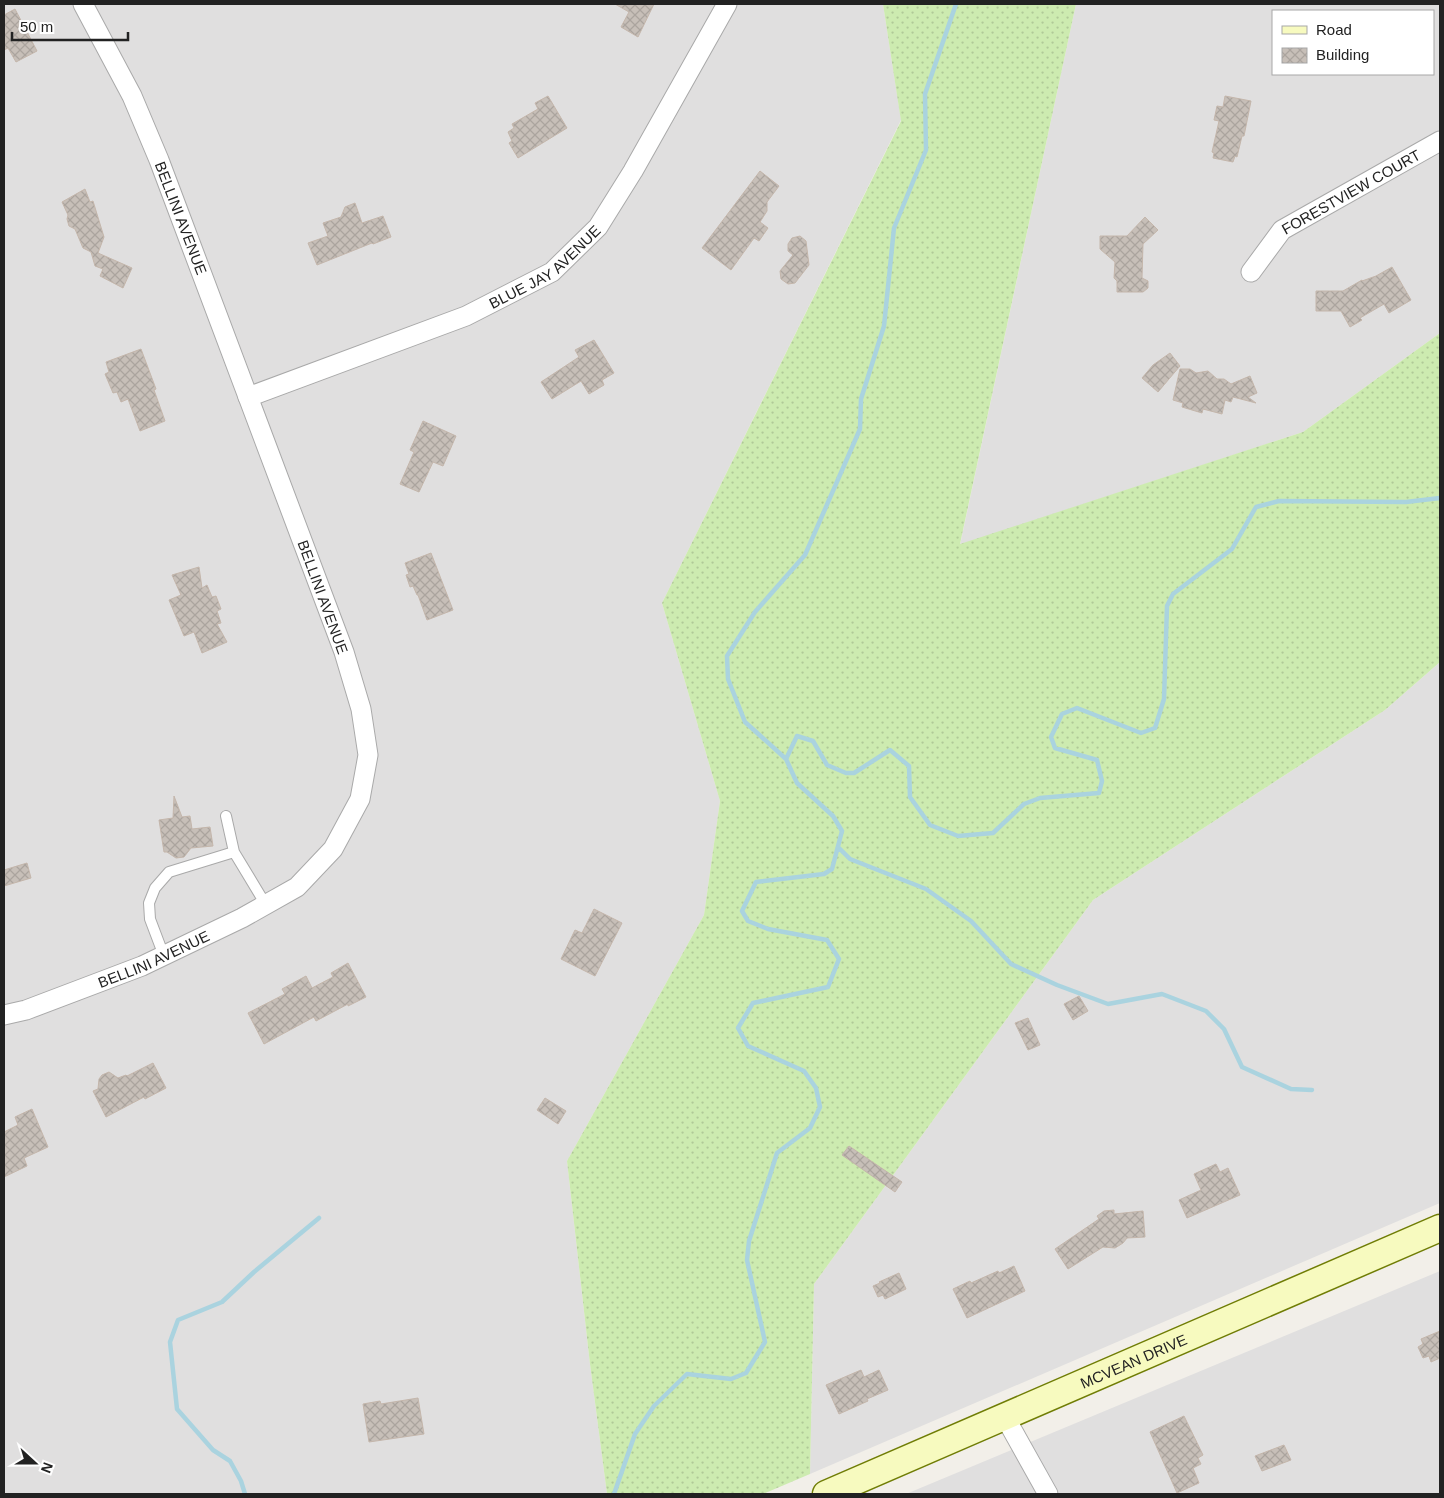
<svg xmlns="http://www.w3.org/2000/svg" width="1444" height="1498" font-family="Arial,sans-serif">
<defs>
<pattern id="grass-dots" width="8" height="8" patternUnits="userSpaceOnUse" patternTransform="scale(1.25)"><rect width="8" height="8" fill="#cdebb0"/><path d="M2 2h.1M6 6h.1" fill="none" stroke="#b0c997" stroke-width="1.8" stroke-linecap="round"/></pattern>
<pattern id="building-cross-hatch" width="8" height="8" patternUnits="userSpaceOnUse" patternTransform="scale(1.25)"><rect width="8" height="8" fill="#c7bfb8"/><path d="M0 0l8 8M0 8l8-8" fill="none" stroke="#aba49e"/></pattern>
</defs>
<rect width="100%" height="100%" fill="#f2efe9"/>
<path fill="#e0dfdf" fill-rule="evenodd" d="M4,4H883L901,120L662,603L720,801L704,915L567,1161L590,1364L607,1494H4Z
M1076,4H1440V333L1303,432L960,545ZM1273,11H1433V74H1273Z
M1440,662V1203L810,1474L814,1284L1093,900L1385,710Z
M1440,1271V1494H906Z"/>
<path fill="url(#grass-dots)" d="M883,4H1076L960,544L1303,432L1440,333V662L1385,710L1093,900L814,1284L810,1474L763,1494H607L590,1364L567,1161L704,915L720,801L662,603L901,121Z"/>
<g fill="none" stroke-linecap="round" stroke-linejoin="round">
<path stroke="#aad3df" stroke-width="4.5" d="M786,759L797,736L813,741L827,765L846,773H854L890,750L909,766L910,797L930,825L958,836L993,833L1024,804L1040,798L1099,793L1102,781L1097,760L1055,748L1051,737L1062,714L1077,708L1141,733L1155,728L1164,699L1167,606L1173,594L1232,549L1256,507L1279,501L1406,502L1440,498
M839,848L850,859L926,889L971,921L1011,964L1057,985L1108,1004L1162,994L1206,1011L1224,1029L1242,1067L1291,1089L1312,1090
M245,1494L241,1481L230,1461L213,1450L177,1409L170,1342L178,1320L222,1302L254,1272L319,1218
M614,1494L635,1434L654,1406L687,1374L731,1379L746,1373L765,1342L747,1260L749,1241L777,1153L810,1128L820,1107L816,1088L804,1071L748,1046L738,1028L753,1003L828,987L839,959L827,940L768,929L748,921L742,911L756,882L824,874L832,869L842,831L833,816L797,783L786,759L745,722L728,679L727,656L755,612L805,555L860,429L861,399L884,326L894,228L926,150L925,94L956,4"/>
</g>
<path fill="url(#building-cross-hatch)" stroke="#c4b6ab" d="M615,4H654L638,37L621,27L629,12Z
M15,9L37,51L16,62L8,48L4,50V15Z
M548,96L567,128L518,158L509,143L512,141L508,132L514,128L512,124L538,109L535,103Z
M1225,96L1251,101L1244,136H1242L1237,157L1235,156L1233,162L1213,158L1214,153L1212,152L1219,121L1214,120L1217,106L1223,107Z
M760,171L779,186L767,202V211L760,222L768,228L759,241L754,238L731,270L702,248Z
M85,189L90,202L93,201L104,237L98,253L132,268L123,288L100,276L103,269L95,266L91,252L83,248L75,229L69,226L67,219L68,215L62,202Z
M355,203L362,223L383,216L391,237L373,244L372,243L317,265L308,243L328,236L323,223L341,217L345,207Z
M1145,217L1158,230L1143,244L1142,278L1148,281V288L1143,292H1117V281L1114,278L1115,262L1100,249V236H1127Z
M800,236L806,241L809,265L795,283L788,284L781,279L780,271L793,255L788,251V244L792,238Z
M1392,267L1411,300L1389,313L1384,304L1360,318L1362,320L1350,327L1341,311H1316V291H1343L1362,280V281L1376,276Z
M594,340L614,373L602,380L604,385L589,394L581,381L552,399L541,382L579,357L575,350Z
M141,349L156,389L154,390L165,421L140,431L128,399L121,402L117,392L113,393L105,374L109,372L106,362Z
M1170,353L1180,366L1158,392L1142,378L1153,365Z
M1180,369H1190L1196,373L1208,371L1217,379H1224L1231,384L1250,376L1257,393L1248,397L1256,403L1233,397L1231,402L1225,400L1222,414L1203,409L1202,413L1182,407L1183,403L1173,400Z
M423,421L456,436L443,466L433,462L419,492L400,484L414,452L410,450Z
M431,553L453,610L427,620L418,595H417L413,586L410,587L406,575L409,574L405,563Z
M199,567L202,588L207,585L212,597L216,596L221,609L217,611L221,623L217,624L227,642L202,653L194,632L184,636L169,600L181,595L172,575Z
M174,796L182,817L190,816L192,829L210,827L213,846L191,848L184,857L176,858L167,852H164L159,820L173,818Z
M27,863L31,878L4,886V870Z
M594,909L622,923L595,976L561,959L575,930L582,933Z
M348,963L366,997L348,1006V1004L316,1021L314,1017L264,1044L248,1013L285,994L282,989L306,976L312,988L333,977L331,973Z
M1079,996L1088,1011L1073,1020L1064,1004Z
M1028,1018L1040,1045L1028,1050L1015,1023Z
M153,1063L166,1088L145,1099L144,1097L106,1117L93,1091L98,1089L99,1079L102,1075L109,1072L118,1078L126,1075L127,1076Z
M545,1098L566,1111L558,1124L537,1110Z
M32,1109L48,1147L24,1158L27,1166L4,1177V1132L18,1125L15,1117Z
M849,1146L902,1182L895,1192L842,1155Z
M1216,1164L1220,1172L1228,1168L1240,1195L1187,1218L1179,1200L1201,1190L1194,1174Z
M1114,1210V1214L1143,1211L1145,1237L1127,1238L1123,1243L1115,1248L1103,1247L1068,1269L1055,1249L1099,1219L1097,1216L1104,1211Z
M1014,1266L1025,1291L967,1318L953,1289L970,1281L971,1283L998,1271L999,1273Z
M899,1273L906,1289L885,1299L883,1295L878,1297L873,1286L880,1283L879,1282Z
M1440,1331V1358L1431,1362L1429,1356L1423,1358L1418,1347L1423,1344L1421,1339Z
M861,1370L864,1377L879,1370L888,1390L867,1399L868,1401L839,1414L826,1385Z
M418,1398L424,1434L369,1442L363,1404L380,1401L381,1404Z
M1184,1416L1203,1455L1198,1458L1201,1464L1193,1468L1199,1483L1177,1493L1150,1432Z
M1284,1445L1291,1460L1262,1471L1255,1456Z"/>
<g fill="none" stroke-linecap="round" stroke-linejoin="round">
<g stroke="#a9a9a9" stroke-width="12">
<path id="service" d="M226,816L234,852L266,905
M164,956L150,919L149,903L155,888L169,872L234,852"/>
</g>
<g stroke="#a9a9a9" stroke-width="21">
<g id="minor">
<path id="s1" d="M1251,272L1282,230L1440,141"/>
<path id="s2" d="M248,397L466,316L552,272L598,227L633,171L727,4"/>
<path id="s3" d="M4,1015L26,1010L142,966L242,918L297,887L333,849L360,799L368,755L361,709L344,652L159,160L132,96L83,4"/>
<path d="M1005,1417L1048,1494"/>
</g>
</g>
<g stroke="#707d05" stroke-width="29">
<g id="secondary">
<path id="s4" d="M826,1494L1440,1228"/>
</g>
</g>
<use href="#service" stroke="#fff" stroke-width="10"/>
<use href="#minor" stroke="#fff" stroke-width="19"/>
<use href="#secondary" stroke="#f7fabf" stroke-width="26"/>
</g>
<g text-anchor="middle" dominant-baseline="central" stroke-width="5" stroke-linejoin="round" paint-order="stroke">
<g font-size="15" fill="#222" stroke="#fff">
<text stroke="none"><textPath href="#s1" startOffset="131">FORESTVIEW COURT</textPath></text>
<text transform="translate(181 218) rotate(69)">BELLINI AVENUE</text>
<text stroke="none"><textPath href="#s2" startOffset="326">BLUE JAY AVENUE</textPath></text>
<text transform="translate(323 597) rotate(70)">BELLINI AVENUE</text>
<text stroke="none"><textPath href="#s3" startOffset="160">BELLINI AVENUE</textPath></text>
<text stroke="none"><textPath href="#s4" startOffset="335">MCVEAN DRIVE</textPath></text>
</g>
</g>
<rect width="1444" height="1498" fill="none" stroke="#222222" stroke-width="10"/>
<rect x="1272" y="10" width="162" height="65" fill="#ffffff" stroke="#a7a7a7"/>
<rect x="1282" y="26" width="25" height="8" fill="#f7fabf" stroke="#a7a7a7"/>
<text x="1316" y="35" font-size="15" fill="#222222">Road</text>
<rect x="1282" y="48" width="25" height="15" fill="url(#building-cross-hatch)" stroke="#a7a7a7"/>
<text x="1316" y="60" font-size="15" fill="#222222">Building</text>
<g transform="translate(35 1463) rotate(111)" stroke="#ffffff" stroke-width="4" paint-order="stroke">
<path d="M0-4L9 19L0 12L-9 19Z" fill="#222222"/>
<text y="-8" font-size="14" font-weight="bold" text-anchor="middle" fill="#222222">N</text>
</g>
<path d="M12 32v8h116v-8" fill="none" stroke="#222222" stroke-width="2.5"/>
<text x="20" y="32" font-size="15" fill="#222222" stroke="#ffffff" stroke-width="4" paint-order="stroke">50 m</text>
</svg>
